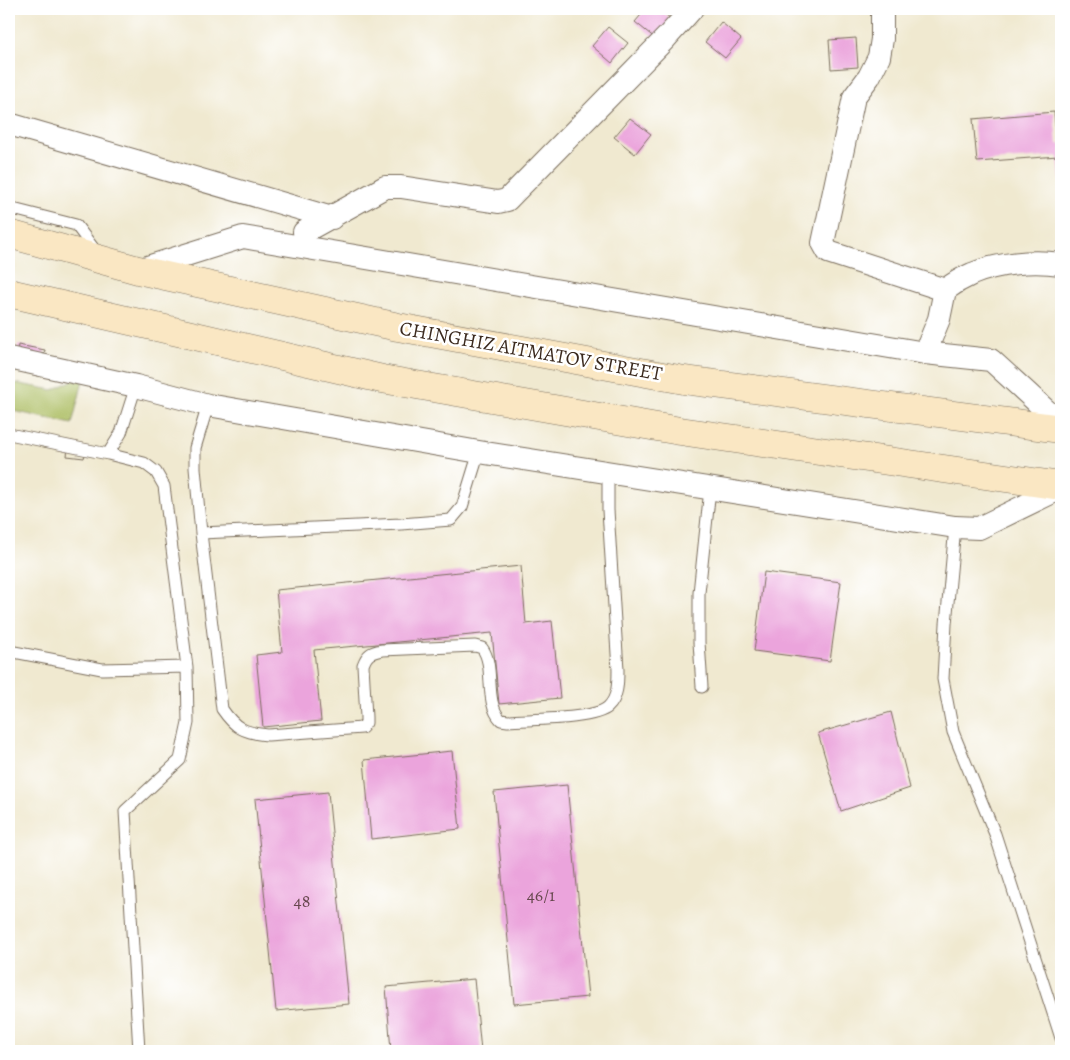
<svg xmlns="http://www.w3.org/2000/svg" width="1070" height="1060" font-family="Alegreya,serif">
<rect width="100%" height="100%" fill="#fff"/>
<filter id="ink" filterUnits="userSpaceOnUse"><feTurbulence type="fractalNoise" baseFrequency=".02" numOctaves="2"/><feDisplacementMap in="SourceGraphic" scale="10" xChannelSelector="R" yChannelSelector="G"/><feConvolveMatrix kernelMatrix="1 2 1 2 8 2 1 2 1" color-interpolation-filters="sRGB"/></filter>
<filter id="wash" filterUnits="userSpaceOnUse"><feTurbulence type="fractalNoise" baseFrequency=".0096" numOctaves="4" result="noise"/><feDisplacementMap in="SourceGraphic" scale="20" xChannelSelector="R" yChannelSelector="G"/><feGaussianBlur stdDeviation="1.12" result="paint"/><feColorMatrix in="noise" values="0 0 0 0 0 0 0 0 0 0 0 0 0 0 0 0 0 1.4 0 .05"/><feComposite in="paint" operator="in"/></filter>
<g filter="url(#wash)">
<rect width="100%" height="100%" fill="#f0e9d0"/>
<path fill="#aabc5f" stroke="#72733e" d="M73,380L83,381L72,424L9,410V382L53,390Z"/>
<g id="blocks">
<path fill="#eba4dc" d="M646,9H659L671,19L656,39L635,22Z
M907,9H943V11L908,13Z
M721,22L741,39L725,58L705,42Z
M608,27L628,43L612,63L592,46Z
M856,38L858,67L831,69L829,40Z
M1054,112L1057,144H1061V179H1060L1058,156L977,162L973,119Z
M630,118L651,134L635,154L614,137Z
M18,345L45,350L42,364L16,359Z
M68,447L86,450L84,458L67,456Z
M521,566L526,624L552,621L560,698L499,704L492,633L314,650L321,721L263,727L256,655L282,652L276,590Z
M764,572L841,582L830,661L754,651Z
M891,712L910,788L841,811L818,733Z
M452,751L460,829L371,839L364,760Z
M567,785L588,997L514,1004L494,792Z
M328,792L349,1004L276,1011L255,799Z
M474,979L481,1051H391L386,987Z"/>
</g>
</g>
<g filter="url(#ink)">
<use href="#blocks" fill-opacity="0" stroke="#7a6d5c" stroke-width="1"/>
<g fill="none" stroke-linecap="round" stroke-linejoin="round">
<g stroke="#7a6d5c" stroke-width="13">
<path id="lane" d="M9,208L76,225L97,253
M208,405L195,448V468L201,533L222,709C235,728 244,733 268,735L362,728L366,723V717L363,665C367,654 371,652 382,650L475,646L482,648C496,666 483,701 501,720L508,721C529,719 594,720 608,707C618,698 618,682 618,670L608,510V472
M9,434L108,454L121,433L136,386
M108,454L144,463L156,472L164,486L187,667L188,723L180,760L125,811L139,1051
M955,527L946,624L943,679L953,732L995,834L1061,1038
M201,533L401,524L451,520L462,507L479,452
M9,651L102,669L187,667
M702,687L699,642V593L710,489"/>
</g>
<g stroke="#7a6d5c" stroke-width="24">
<path id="street" d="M882,9V39L879,57L869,77L854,97L823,243L828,252L945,290L939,319L925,353
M9,124L332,218
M304,232L385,187H401L498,202L507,200L666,38L692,9
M138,270L243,237L925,353L991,360L1061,424
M945,290C953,284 963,278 972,274C999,263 1032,260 1061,264
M9,358L136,386L208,405L479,452L955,527L979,528L1061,488"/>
</g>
<g stroke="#7a6d5c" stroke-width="29">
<path id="secondary" d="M9,234L138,270L398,327L684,380L1061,429
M9,293L382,379L680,431L1061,486"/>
</g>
<use href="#lane" stroke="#fff" stroke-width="11"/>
<use href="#street" stroke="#fff" stroke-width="22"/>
<use href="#secondary" stroke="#fae7c3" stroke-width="28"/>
</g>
</g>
<g text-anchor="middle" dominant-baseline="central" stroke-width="5" stroke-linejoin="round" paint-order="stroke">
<g font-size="18" fill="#67484e">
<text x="541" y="895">46/1</text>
<text x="302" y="901">48</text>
</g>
<g font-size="20" fill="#3b2a1e" stroke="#fff">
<text transform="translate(531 351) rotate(10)">CHINGHIZ AITMATOV STREET</text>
</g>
</g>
<rect width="1070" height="1060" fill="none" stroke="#fff" stroke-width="30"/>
</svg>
